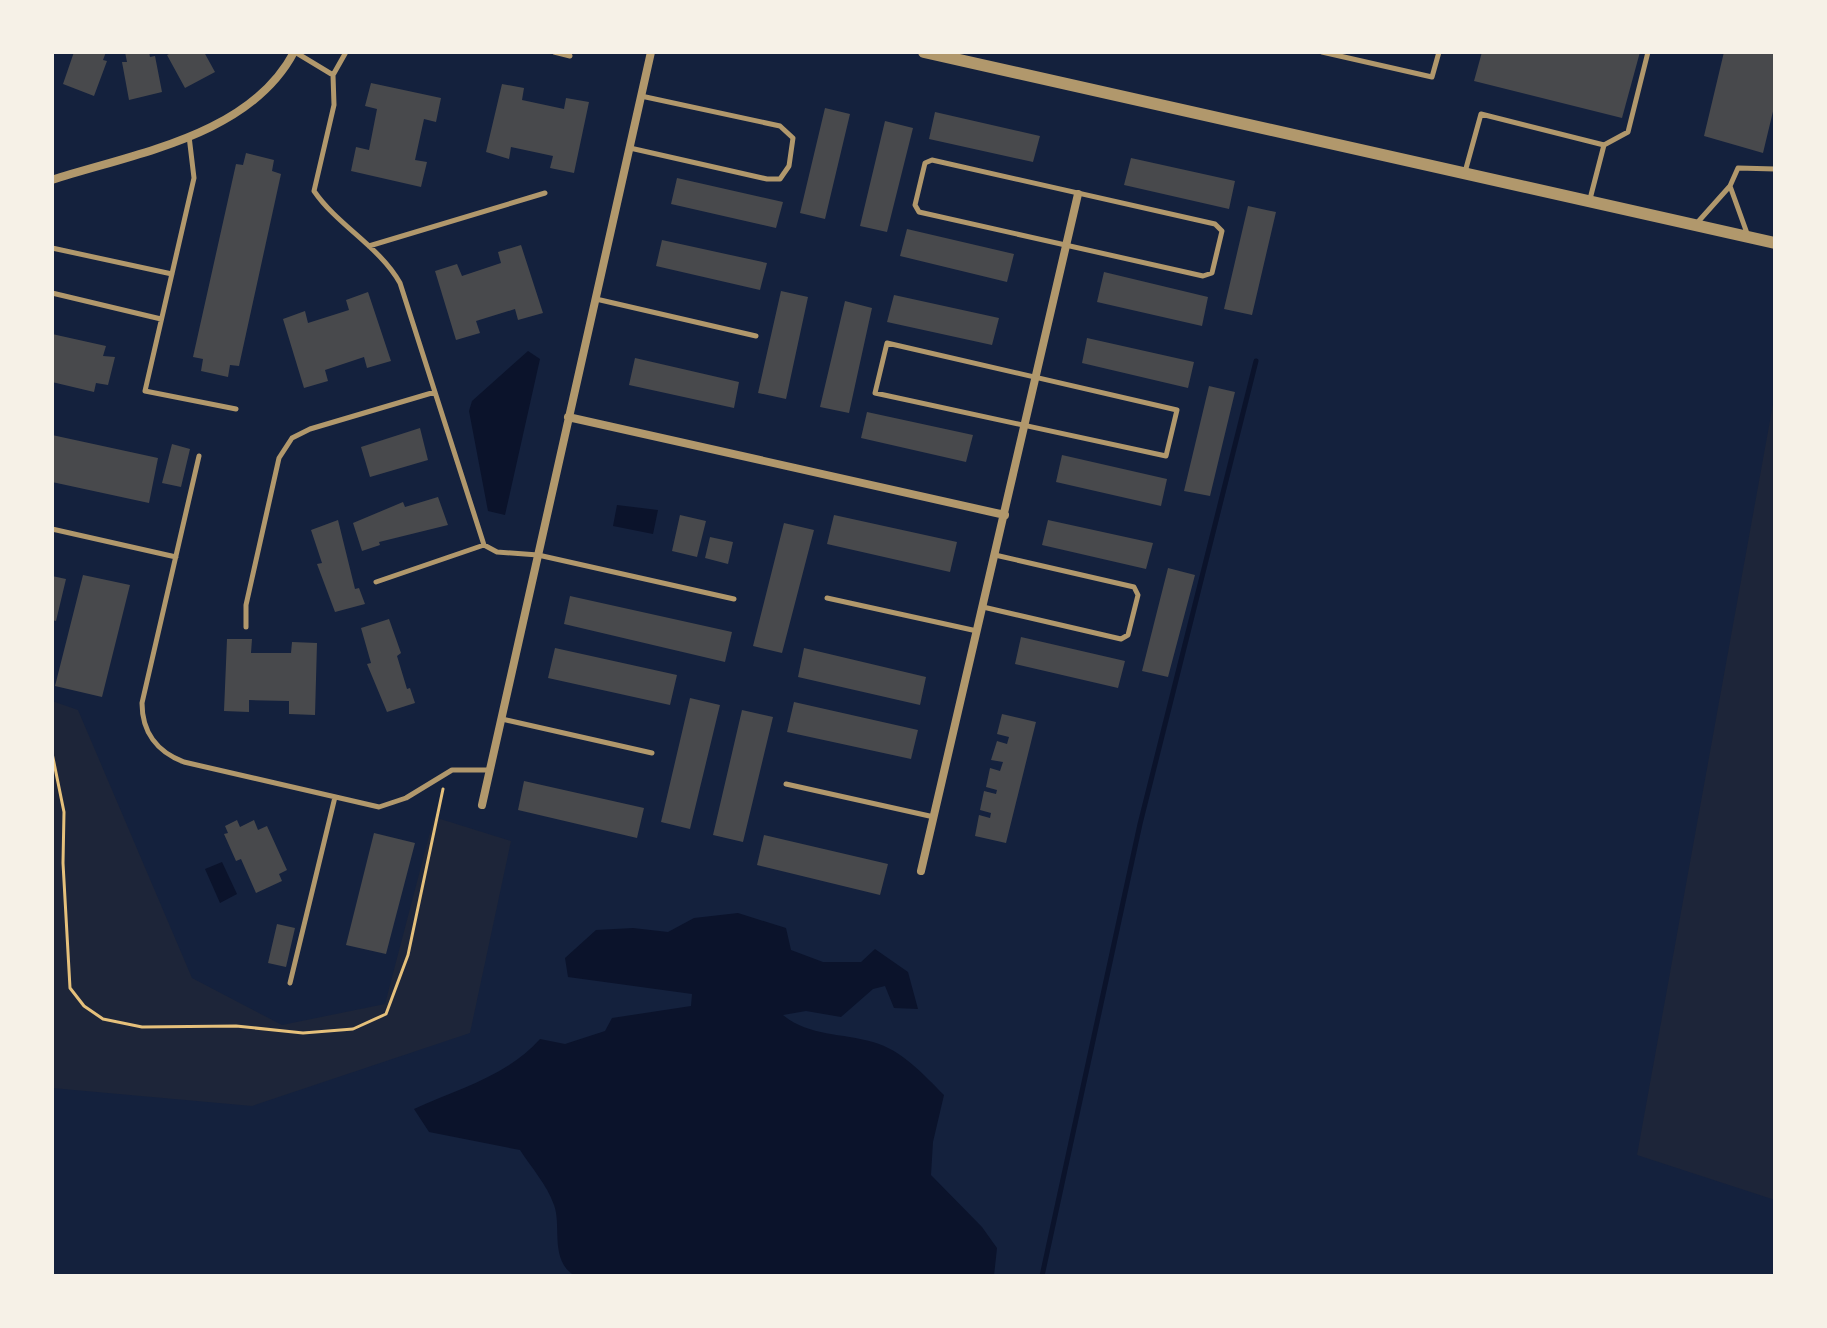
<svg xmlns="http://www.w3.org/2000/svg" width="1827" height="1328" font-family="Mulish,sans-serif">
<rect width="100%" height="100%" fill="#14213d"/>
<path fill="#1d2539" d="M1775,393V1200L1637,1155Z
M52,701L78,710L192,978L282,1025L385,1004L434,817L511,841L470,1033L252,1106L52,1088Z"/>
<path fill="#0b132b" d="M528,351L540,359L505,515L488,511L469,411L472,401Z
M617,505L658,510L653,534L613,526Z
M222,862L237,894L220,903L205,869Z
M738,913L786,928L791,950L823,962H861L875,949L908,972L918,1009L894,1008L885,986L873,989L841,1017L806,1011L783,1015C808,1036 842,1033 873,1042C902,1050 924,1075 944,1095L933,1142L931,1175L982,1227L997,1248L994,1276H575C549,1260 562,1226 554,1205C547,1185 531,1167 520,1150L429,1132L414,1109C459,1088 506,1077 540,1039L565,1044L605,1031L612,1018L691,1006L692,994L568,977L565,958L596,930L633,928L668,932L694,918Z"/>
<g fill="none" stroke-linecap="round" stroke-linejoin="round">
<path stroke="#0b132b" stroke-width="5" d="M1042,1276L1140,824L1256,361"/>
</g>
<path fill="#48494c" d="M74,52H106L103,60L107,61L94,96L63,84Z
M125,52H149L150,57L155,56L162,92L129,100L122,62H127Z
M173,52H204L215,72L185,88L167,55Z
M1482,52H1640L1622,118L1474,81Z
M1724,52H1775V103L1763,153L1704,136Z
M371,83L441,98L436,122L424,119L415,160L427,162L421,187L351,171L356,147L369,150L377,109L365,106Z
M502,84L524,88L522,100L564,109L566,98L589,102L574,173L550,168L553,156L511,147L509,159L486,152Z
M825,108L850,114L825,219L800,213Z
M935,112L1040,136L1033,162L929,139Z
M885,121L913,128L887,232L860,226Z
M246,153L274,160L272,171L281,174L239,366L230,365L228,377L201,371L203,359L193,357L236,164L243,165Z
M1131,158L1235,181L1229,209L1124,185Z
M677,178L783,202L776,228L671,204Z
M1248,206L1276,212L1252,315L1224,309Z
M907,229L1014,254L1007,282L900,256Z
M662,240L767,263L760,290L656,266Z
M521,245L543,313L518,320L515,309L476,321L480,333L456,340L435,271L457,264L462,276L501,263L498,252Z
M1104,272L1208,297L1202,326L1097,302Z
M781,291L808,297L786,399L758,393Z
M368,292L391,361L367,368L364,357L325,370L328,381L304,388L283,319L305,311L308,323L349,310L346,300Z
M894,295L999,318L992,345L887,322Z
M845,301L872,308L849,413L820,407Z
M52,334L106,346L103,356L115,357L108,385L96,383L94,392L52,382Z
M1087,338L1194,362L1188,388L1082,363Z
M635,358L739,382L734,408L629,385Z
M1209,386L1235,392L1210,496L1184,491Z
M867,412L973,435L966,462L861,438Z
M420,428L428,460L370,477L361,447Z
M52,435L158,458L149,503L52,482Z
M172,444L190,449L181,487L162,483Z
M1062,455L1167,479L1161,506L1056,482Z
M438,497L448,525L379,542L380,545L362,551L353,523L403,502L405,507Z
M680,515L706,521L697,557L672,551Z
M834,515L957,542L950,572L827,544Z
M338,520L355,589L359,588L365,604L335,612L317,564L322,563L311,530Z
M1048,520L1153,543L1146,569L1042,545Z
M784,523L814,530L782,653L753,646Z
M710,537L733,542L728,564L705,558Z
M1168,568L1195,575L1168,677L1142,671Z
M83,575L130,585L102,697L55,686Z
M52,576L66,579L56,621L52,620Z
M570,596L732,632L725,662L564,624Z
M389,619L401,653L397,656L407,689L410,688L415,703L387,712L367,664L371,663L361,628Z
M1021,637L1125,661L1118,688L1015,664Z
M227,639H252L251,653H291L292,642L317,643L315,715L289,714V701L249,700V712L224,711Z
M555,648L677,675L670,705L548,678Z
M804,648L926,677L920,705L798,677Z
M690,698L720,705L690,829L661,822Z
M794,702L918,730L911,759L787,732Z
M742,710L773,717L743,842L713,835Z
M1002,714L1036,722L1006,843L975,836L979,815L990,818L991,813L980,810L984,791L996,794L997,790L986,787L990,768L1000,771L1003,762L991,760L997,741L1007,744L1009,737L997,734Z
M524,781L644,808L637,838L518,810Z
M237,820L240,827L254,820L258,830L267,826L287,870L279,874L282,881L256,893L241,859L236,861L224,834L228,833L225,826Z
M374,833L415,843L386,954L346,945Z
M764,835L888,864L880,895L757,865Z
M277,924L295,928L286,967L268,963Z"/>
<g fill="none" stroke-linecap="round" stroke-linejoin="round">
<path stroke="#e5c07b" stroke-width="3" d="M52,753L64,812L63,863L70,988L84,1006L103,1019L142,1027L236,1026L303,1033L353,1029L386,1014L408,955L443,789"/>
<path stroke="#b1986c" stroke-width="5" d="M295,52L333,75L334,105L314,191C338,226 379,246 400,283L484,545L497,552L538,555L734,599
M554,52L570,56
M1322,52L1432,77L1439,52
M333,75L346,52
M189,136L194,178L145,391L236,409
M1604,145L1628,132L1648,52
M630,148L767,179H780L789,166L793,138L780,126L641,96
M932,160L1215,224L1222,231L1212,273L1203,276L919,212L915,205L925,163Z
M1465,172L1481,114L1604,145L1590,199
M1730,186L1748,236
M1697,223L1730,186L1738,168L1775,169
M369,246L545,193
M52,248L172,274
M52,293L161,319
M596,299L756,336
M887,343L1177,410L1166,456L875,393Z
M199,456L142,703C142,732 157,752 184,762L379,807L406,798L452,770H489
M52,529L176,557
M376,582L484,545
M827,598L977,631
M983,607L1121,639L1128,635L1138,595L1134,587L995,555
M246,627V605L279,458L292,438L310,429L435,392
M502,719L652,753
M786,784L934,817
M290,983L335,797"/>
<path stroke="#b1986c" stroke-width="8" d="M52,180C135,153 250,136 294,52
M568,417L1005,515
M482,805L651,52
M921,871L1078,194"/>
<path stroke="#b1986c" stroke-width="12" d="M924,52L1775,243"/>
</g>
<rect width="1827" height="1328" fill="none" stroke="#f6f1e7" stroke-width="108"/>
</svg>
